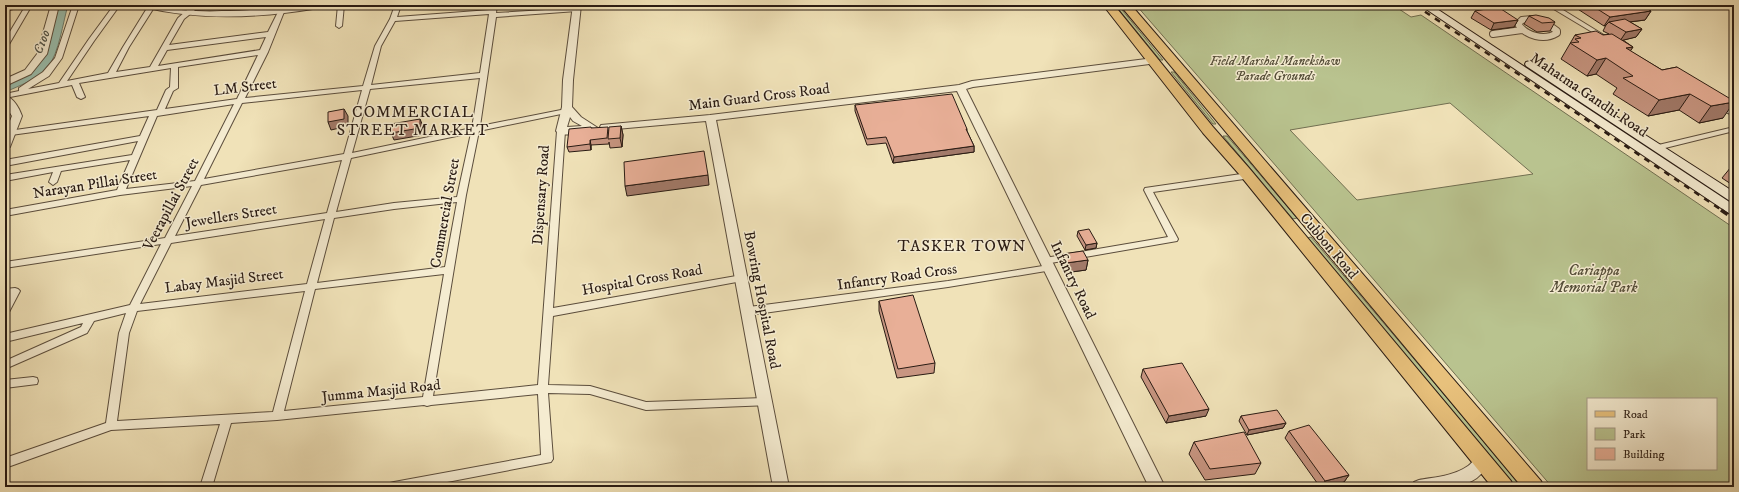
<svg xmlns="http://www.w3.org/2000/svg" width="1739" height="492" font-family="'IM FELL DW Pica',serif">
<rect width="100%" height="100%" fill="#f0e2b8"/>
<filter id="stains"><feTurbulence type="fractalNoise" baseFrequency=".005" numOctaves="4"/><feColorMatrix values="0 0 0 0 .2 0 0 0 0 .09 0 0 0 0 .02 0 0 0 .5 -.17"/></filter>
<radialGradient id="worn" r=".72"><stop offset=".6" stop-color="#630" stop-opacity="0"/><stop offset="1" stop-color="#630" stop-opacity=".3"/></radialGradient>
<path fill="#b9c38f" stroke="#716f51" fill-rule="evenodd" d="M1115,5H1118L1163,60H1160Z
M1136,5H1393L1411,17L1421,15L1734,228V487H1552L1283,174ZM1450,103L1533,174L1357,200L1290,130ZM1588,399H1716V469H1588Z
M1171,72H1174L1216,124H1213Z
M1223,136H1227L1297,218L1293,219Z
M1311,237L1522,487H1515L1307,238Z"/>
<path fill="#9abead" stroke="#6d7d6f" d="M59,5H68C63,22 59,53 48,67C38,79 19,86 5,92V87L36,68L42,56Z"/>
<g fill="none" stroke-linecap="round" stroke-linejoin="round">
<g stroke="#5b4d3c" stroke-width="8">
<path id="pedestrian" d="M1532,19L1546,23L1557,31V33C1544,41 1526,36 1518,24L1522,20Z
M1493,34L1522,30"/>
</g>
<g stroke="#5b4d3c" stroke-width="2">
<path id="minor" d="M26,5H32L8,46L5,48V40Z
M73,5H79L62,58L49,76L28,89L59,83L89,39L114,5H120L94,41L67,81L108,73L123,47L149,5L155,6L129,47L116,72L150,67L178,18L193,5H199L194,11L184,19L169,45L268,32L278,12L281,10L283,11L284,12L268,52L245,98L363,86L375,46L390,19L395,5H401L397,17L490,10L491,5H497L496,13L579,8V10L577,11L496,17L480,126L566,109L570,111L566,113L479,131L466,195L433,396L538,385L557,131L561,129L565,131L553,308L742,275L747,278L742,281L553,316L548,385L590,386L646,402L765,398L769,399L770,402L769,405L646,410L590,394L548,393L553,459L551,462L421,487H388L390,483L394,482L541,455L538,394L431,405L427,406L424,405L277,420L231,423L212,487H200L220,424L111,430L5,468V458L106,423L119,333L126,313L94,321L87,333L5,369V361L81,327L83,323L5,342V334L130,305L161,244L5,268V262L165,238L192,186L120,195L5,216V210L117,190L130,160L61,171L57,182L53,185L49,182L53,172L5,181V175L132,155L138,141L5,166V160L140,136L149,116L11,135H8L7,133L8,131L157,110L166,90L170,87L171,68L79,83L85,97L81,99L77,97L72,85L5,98V94L19,91V88L43,72L55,58ZM489,14L480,73L371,85L381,46L395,21ZM266,37L260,50L158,66L167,50ZM258,55L237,99L165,109L173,91L178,88V67ZM480,78L472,128L352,153L370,89ZM362,90L344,154L204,179L242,103ZM234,104L195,181L126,189L157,116ZM471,133L457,197L394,203L336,212L351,158ZM342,160L327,213L175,236L201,185ZM457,202L445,267L317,283L334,218L394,209ZM325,219L307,284L140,304L171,243ZM444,274L423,397L284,411L315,289ZM305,291L273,412L117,421L129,333L137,311Z
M338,5H344L342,26L339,28L336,26Z
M1547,5H1555L1607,37L1606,38H1602Z
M1716,103H1722L1734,111V116L1716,107Z
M1734,127V131L1657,150L1653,148L1654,146Z
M1248,173L1252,176L1251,178L1153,192L1178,239L1177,241L1045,264L1040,261L1045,258L1168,237L1144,190L1145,188Z
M1049,265L1054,268L1052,270L948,287L749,315L746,314L744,311L746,308L749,307L948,281Z
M15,288L18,289L20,291L8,314L5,315V301L8,295H5V289Z
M33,377L37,378L38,381L37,384L5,388V380Z"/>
</g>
<g stroke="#5b4d3c" stroke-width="2">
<path id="tertiary" d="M5,5H22L21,7L5,11Z
M51,5H59L47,54L31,74L5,86V79L25,70L37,54Z
M142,5C155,5 168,8 181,10C195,11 208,12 222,11C256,11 289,5 323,5L319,8C260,18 201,21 143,7Z
M573,5H581L573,80L572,107L581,117L598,128L593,131C584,129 564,140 556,131L562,107L563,80ZM570,117L573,121L582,126L567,127Z
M1154,58L1159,61L1157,63L973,87L966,89L1165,487H1149L957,91L716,120L789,487H773L706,121L605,130L600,127L601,125L710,115L959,85L972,81Z
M5,96C14,98 19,108 22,116L10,147L5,150V133L12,116L5,105Z
M1481,454L1486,456L1488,460C1486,464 1484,470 1481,474C1466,491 1432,487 1411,487L1414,482L1419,480C1435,477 1454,476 1468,466C1474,462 1474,456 1481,454Z"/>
</g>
<g stroke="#291b13" stroke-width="2">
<path id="secondary" d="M1420,5H1431L1734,205V215L1730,214Z
M1530,61L1734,192V202L1730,201L1526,66L1525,64L1526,62Z"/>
</g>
<g stroke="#291b13" stroke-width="2">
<path id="primary" d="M1103,5H1114L1213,127L1249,168L1511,481L1514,487H1492L1239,174L1203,133Z
M1120,5H1131L1541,481L1544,487H1522Z"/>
</g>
<use href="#pedestrian" stroke="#f5ecd1" stroke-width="6"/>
<use href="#minor" fill="#f5ecd1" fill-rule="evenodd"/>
<use href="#tertiary" fill="#f5ecd1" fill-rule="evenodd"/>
<use href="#secondary" fill="#f5ecd1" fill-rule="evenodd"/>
<use href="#primary" fill="#e8c17c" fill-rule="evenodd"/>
<path stroke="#291b13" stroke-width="2.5" stroke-dasharray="6 6" stroke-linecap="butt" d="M1415,5L1723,211"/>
<path stroke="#291b13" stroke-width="3.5" stroke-dasharray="8 8" stroke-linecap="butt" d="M1721,210L1734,219"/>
</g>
<path fill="#c89682" stroke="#291b13" d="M1573,5H1641L1651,11L1645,20L1630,22L1642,29L1636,37L1623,40L1633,47L1630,51L1662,70L1677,67L1723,118L1699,123L1679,110L1648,116L1613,94L1617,88L1596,74L1587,76L1561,59L1575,35H1603L1609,34L1603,31L1606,25L1604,26L1573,6Z
M1475,11L1518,20L1514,27L1491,30L1471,18Z
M1529,16L1555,22L1550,31L1537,32L1524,24Z
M855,105L967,129V131L974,146V152L893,163L886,143L867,145L855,111Z
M621,126L623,135L622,147L610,148L609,142V144L591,145V150L569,152L567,147L591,128L609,131Z
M1734,166V186L1722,178L1731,167Z
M1078,231L1097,243L1096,248L1085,250L1077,236Z
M1062,254L1088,260L1086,270L1064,273L1060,264Z
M879,301L935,363L934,373L897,378L879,311Z
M1143,369L1206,416L1166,423L1141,377Z
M1241,416L1286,423L1283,428L1247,435L1239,421Z
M1289,431L1349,475L1344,482L1326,487H1320L1285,438Z
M1194,442L1261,463L1255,474L1205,480L1189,454Z"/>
<path fill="#a27a6a" stroke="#291b13" d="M367,5H380V7L368,8Z
M1651,11L1645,20L1613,24L1609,22L1606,25L1604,26L1610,17Z
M1518,20L1514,27L1491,30L1494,23Z
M1642,29L1636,37L1620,41L1626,32Z
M1633,47L1623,62L1626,48Z
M1606,58L1596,74L1587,76L1597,60Z
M1690,94L1679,110L1648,116L1659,100Z
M1734,102L1723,118L1699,123L1711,106Z
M344,109L348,116V126L331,130L328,122Z
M420,119L423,126V135L394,140L391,133Z
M621,126L623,135L622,147L620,138Z
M590,140L591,145V150L590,144Z
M974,146V152L893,163L894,157Z
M708,175L709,185L627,196L625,186Z
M1097,243L1096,248L1085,250L1086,245Z
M1088,260L1086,270L1064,273L1066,263Z
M1209,409L1206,416L1166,423L1169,416Z
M1286,423L1283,428L1247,435L1249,430Z
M1349,475L1344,482L1326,487H1322L1325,481Z"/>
<path fill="#e8af97" stroke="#291b13" d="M1591,5H1641L1651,11L1610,17Z
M1498,7L1518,20L1494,23L1475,11Z
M1536,15L1549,18L1555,22L1542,23L1529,16Z
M1625,19L1642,29L1626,32L1609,22Z
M1596,31L1603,35L1612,34L1633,47L1626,48L1662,70L1677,67L1734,101V102L1711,106L1690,94L1659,100L1623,78L1633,76L1606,58L1597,60L1570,43L1579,42L1575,39L1581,38L1575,35Z
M952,94L967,129H966L974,146L894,157L886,137L867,139L855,105Z
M344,109V119L328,122V112Z
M420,119V128L391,133V124Z
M621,126L620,138L608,139L609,127Z
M591,127V128L608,127L607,138L590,140V144L567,147L569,129Z
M704,151L708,175L625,186L624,162Z
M1089,229L1097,243L1086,245L1078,231Z
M1083,251L1088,260L1066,263L1062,254Z
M913,295L935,363L898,369L879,301Z
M1182,363L1209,409L1169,416L1143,369Z
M1277,410L1286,423L1249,430L1241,416Z
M1309,425L1349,475L1325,481L1289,431Z
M1244,432L1261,463L1210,469L1194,442Z"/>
<g text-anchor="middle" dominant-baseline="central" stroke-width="3" stroke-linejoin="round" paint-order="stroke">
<g font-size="13" font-style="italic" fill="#515449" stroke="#f5ecd1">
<text transform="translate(42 42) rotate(-68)">C100</text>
</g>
<g font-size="13" font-style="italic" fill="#544d38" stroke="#f5ecd1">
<text x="1275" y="61">Field Marshal Manekshaw<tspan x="1275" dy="15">Parade Grounds</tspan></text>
</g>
<g font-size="15" fill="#291b13" stroke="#f5ecd1">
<text transform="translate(245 87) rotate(-7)">LM Street</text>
<text transform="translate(1589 95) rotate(34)">Mahatma Gandhi Road</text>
<text transform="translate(759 97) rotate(-7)">Main Guard Cross Road</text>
<text transform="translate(95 184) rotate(-9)">Narayan Pillai Street</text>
<text transform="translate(541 195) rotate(-86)">Dispensary Road</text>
<text transform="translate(171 204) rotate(-62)">Veerapillai Street</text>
<text transform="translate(445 213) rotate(-80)">Commercial Street</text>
<text transform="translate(231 216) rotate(-9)">Jewellers Street</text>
<text transform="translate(1329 246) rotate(50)">Cubbon Road</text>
<text transform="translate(897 277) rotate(-8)">Infantry Road Cross</text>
<text transform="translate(642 280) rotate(-10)">Hospital Cross Road</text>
<text transform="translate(1073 280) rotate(64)">Infantry Road</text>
<text transform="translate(224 281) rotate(-7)">Labay Masjid Street</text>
<text transform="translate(762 300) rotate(79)">Bowring Hospital Road</text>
<text transform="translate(381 391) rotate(-6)">Jumma Masjid Road</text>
</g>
<g font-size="15" font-style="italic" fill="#544d38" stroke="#f5ecd1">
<text x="1594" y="270">Cariappa<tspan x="1594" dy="17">Memorial Park</tspan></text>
</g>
<g font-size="16" letter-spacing="1" fill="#291b13" stroke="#f5ecd1">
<text x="413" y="112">COMMERCIAL<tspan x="413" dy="18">STREET MARKET</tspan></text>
<text x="962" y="246">TASKER TOWN</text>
</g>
</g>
<rect width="1739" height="492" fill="none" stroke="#f0e2b8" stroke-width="20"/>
<rect x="6" y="6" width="1727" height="480" fill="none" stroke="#291b13" stroke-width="2"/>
<rect x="10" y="10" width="1719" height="472" fill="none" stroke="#291b13"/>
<rect x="1587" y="398" width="130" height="72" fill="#f5ecd1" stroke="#a39885"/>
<rect x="1595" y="411" width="20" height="6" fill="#e8c17c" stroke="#a39885"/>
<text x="1623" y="418" font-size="12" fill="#291b13">Road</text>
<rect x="1595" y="428" width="20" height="12" fill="#b9c38f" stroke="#a39885"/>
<text x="1623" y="438" font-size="12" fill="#291b13">Park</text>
<rect x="1595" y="448" width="20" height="12" fill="#e8af97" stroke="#a39885"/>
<text x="1623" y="458" font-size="12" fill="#291b13">Building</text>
<rect width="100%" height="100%" filter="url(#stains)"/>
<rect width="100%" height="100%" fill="url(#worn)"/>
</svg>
